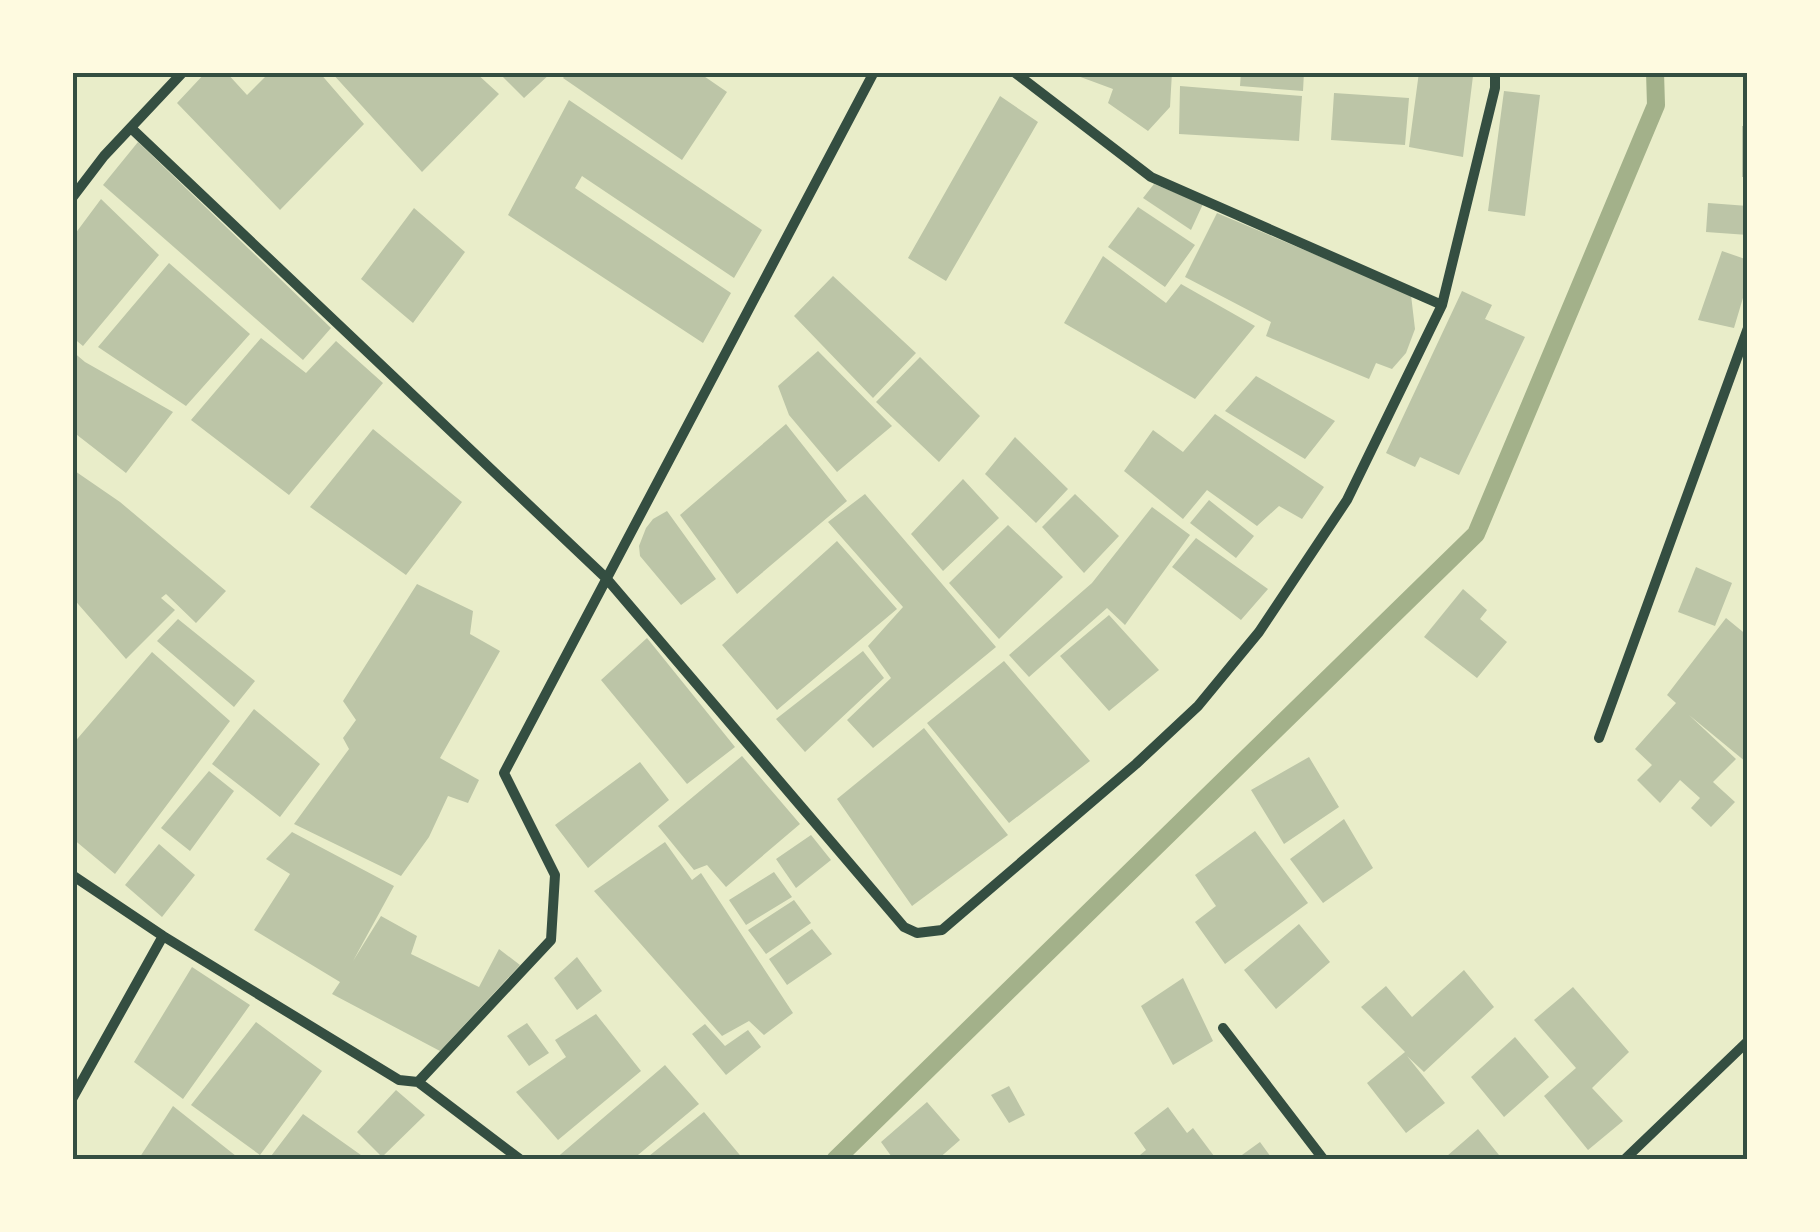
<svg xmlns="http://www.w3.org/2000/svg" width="1820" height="1232" font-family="'Crimson Pro',serif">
<rect width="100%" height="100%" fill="#e9edc9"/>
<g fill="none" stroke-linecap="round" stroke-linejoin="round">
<path stroke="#a3b18a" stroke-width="18" d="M835,1160L1476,534L1656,105L1655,72"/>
</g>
<path fill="#bcc5a7" d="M206,72H226L247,95L270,72H319L364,124L280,210L177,103Z
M331,72H475L499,94L422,172Z
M498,72H552L524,98Z
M568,72H698L727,92L682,160L563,78Z
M1067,72H1172L1170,107L1148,131L1108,103L1113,89Z
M1241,72H1304L1303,91L1240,86Z
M1419,72L1473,76L1463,157L1409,147Z
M1180,86L1302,96L1299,141L1179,134Z
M1504,91L1540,95L1525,216L1488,211Z
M1334,93L1409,98L1405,145L1331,140Z
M1000,96L1038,122L946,281L908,258Z
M569,100L762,230L734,278L582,176L575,188L731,293L703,343L508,215Z
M1742,126H1748V177H1742Z
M138,142L331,328L303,360L103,185Z
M1154,184L1203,204L1191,230L1143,198Z
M101,199L159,255L83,346L72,337V238Z
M1708,203L1748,206V235L1706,232Z
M1138,207L1195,245L1165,287L1108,247Z
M414,208L465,252L413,323L361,279Z
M1217,213L1411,295L1415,329L1406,353L1392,369L1376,363L1369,379L1266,336L1271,322L1185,277Z
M1722,251L1748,260V281L1734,328L1698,320Z
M1103,256L1166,303L1181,284L1255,326L1195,399L1064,323Z
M169,263L250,334L186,406L98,347Z
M833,276L916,353L873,398L794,316Z
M1462,291L1492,305L1485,319L1525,337L1459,475L1420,457L1415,467L1386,453Z
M261,338L306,373L336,341L383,383L289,495L191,420Z
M72,351L85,362L173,412L126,473L72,431Z
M818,351L892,426L837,472L789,415L778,386Z
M920,357L980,416L939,462L876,402Z
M1256,376L1335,421L1305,459L1225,411Z
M1215,414L1324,487L1302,519L1279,506L1257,526L1207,490L1183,519L1124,471L1153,430L1183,452Z
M786,424L847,501L737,594L680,515Z
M373,429L462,502L406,575L310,507Z
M1015,437L1068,489L1036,523L985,474Z
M72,469L120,502L226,591L196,623L166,594L161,598L175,610L126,659L72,597Z
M963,479L999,518L943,571L911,534Z
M865,494L996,647L873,748L847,720L891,678L868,646L903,607L828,522Z
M1075,494L1119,536L1084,573L1042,527Z
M1209,500L1254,536L1236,558L1190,523Z
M1152,507L1190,535L1125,625L1107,608L1029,677L1009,655L1092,583Z
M667,511L716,579L681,605L640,556L639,546L646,528L653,519Z
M1008,525L1063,577L999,639L949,583Z
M1196,538L1268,589L1241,620L1172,567Z
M837,541L897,609L777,710L722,645Z
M1696,567L1732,583L1715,626L1678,612Z
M417,584L473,611L470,634L500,651L440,758L479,780L468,803L448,796L429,837L401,876L294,824L349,749L343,738L356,720L343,701Z
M1463,589L1487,610L1480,619L1507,642L1477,678L1424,637Z
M1109,615L1159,670L1109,711L1060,656Z
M1726,618L1748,636V760L1746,762L1689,715L1736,759L1713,782L1735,802L1711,827L1691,808L1700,798L1680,780L1660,803L1637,780L1652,765L1635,749L1676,703L1667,695Z
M178,619L255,681L234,707L157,641Z
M647,638L735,747L687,784L601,680Z
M863,651L884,678L805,752L776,719Z
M152,652L230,721L115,874L72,838V745Z
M1004,661L1090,761L1009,823L927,723Z
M254,709L320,764L280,817L212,764Z
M924,728L1008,835L912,906L837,799Z
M742,756L800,824L726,887L707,865L694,870L658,826Z
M1309,757L1339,807L1284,844L1251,790Z
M640,762L669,800L588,868L555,825Z
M209,771L234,791L190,851L161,828Z
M1344,819L1373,868L1323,903L1290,859Z
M1255,831L1308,903L1225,964L1195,922L1216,906L1195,875Z
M292,832L394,886L353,961L381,916L417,936L411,954L479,987L499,949L520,965L440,1051L332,994L340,982L254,930L290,874L266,859Z
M811,835L831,860L796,888L776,859Z
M665,842L692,880L701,873L793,1013L764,1035L749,1021L722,1036L594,891Z
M159,844L195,875L162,917L125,885Z
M774,872L792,897L746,925L729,900Z
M794,900L811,923L766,954L748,930Z
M1299,924L1330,962L1276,1009L1244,970Z
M812,929L832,954L787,985L769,959Z
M577,957L602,991L577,1010L554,978Z
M192,967L250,1005L183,1099L134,1062Z
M1464,970L1494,1007L1424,1072L1407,1056L1445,1103L1406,1133L1367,1083L1405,1052L1361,1007L1386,986L1412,1017Z
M1183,978L1213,1041L1173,1065L1141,1006Z
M1573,987L1629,1052L1592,1088L1623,1121L1588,1150L1544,1096L1576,1068L1534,1020Z
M596,1014L641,1071L558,1140L516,1092L566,1057L555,1040Z
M256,1022L322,1071L260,1155L191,1105Z
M527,1023L549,1053L529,1066L507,1036Z
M705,1024L725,1046L748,1030L761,1047L726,1075L692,1034Z
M1515,1037L1549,1077L1504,1117L1471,1077Z
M665,1065L699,1104L632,1160H554Z
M1009,1086L1025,1115L1009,1123L991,1095Z
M396,1090L425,1115L382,1157L357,1132Z
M927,1102L960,1140L937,1160H894L881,1142Z
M173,1106L241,1160H138Z
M1168,1107L1187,1133L1193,1128L1217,1160H1134L1146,1150L1134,1133Z
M704,1112L744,1160H644Z
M303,1114L368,1160H268Z
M1478,1129L1503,1160H1450L1447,1156Z
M1260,1142L1273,1160H1235Z"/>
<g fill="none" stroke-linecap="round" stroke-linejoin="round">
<path stroke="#344e41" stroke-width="10" d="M1014,72L1151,177L1442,305
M131,128L606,578L904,927L917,933L942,930L1136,764L1198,706L1259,632L1347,500L1442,305L1495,88V72
M72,198L104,156L183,72
M1599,738L1748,328
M72,875L163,936L399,1080L418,1082L551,940L555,875L504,773L874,72
M1223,1028L1324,1160
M418,1082L521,1160
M72,1099L163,936
M1624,1160L1748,1041"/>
</g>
<rect width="1820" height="1232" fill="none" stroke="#fefae0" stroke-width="150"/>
<rect x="75" y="75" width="1670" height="1082" fill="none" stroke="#344e41" stroke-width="4"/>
</svg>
